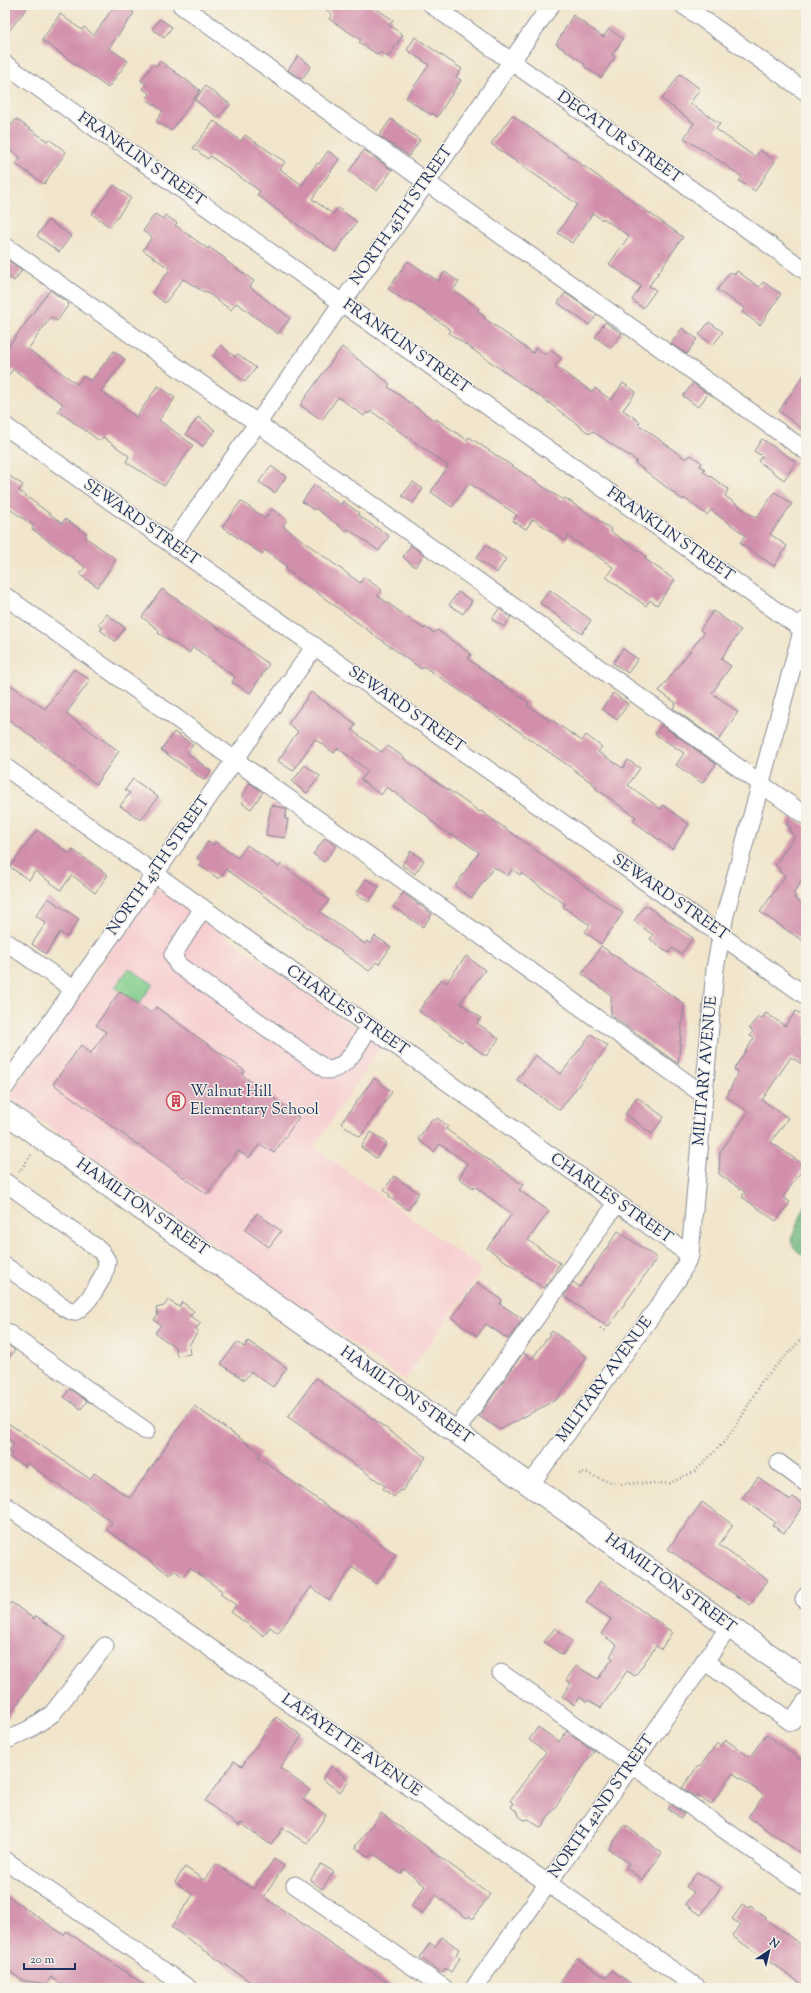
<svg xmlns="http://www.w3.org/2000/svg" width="811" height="1993" font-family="'Sorts Mill Goudy',serif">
<rect width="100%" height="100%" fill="#f7f3e8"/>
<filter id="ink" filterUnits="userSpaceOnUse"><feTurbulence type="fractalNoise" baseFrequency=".025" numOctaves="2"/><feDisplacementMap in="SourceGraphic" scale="8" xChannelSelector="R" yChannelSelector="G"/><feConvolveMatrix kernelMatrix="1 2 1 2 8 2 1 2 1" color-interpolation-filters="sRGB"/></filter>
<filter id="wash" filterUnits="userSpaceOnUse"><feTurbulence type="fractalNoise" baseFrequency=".012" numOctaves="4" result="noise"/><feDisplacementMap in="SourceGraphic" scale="16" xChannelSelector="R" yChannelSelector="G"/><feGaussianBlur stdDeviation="0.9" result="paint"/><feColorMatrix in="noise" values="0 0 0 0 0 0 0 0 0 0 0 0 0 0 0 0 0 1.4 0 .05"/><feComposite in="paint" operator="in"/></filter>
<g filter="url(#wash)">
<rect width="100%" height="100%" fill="#f1e5cb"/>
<path fill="#f7cfd1" d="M158,889L381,1046L314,1147L482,1270L404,1380L13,1100L12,1095L15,1088L150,894Z"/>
<path fill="#81ce8c" stroke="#4e7e75" d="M129,968L153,984L139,1004L115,987Z"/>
<path fill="#68b178" stroke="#42706b" d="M806,1204V1258C799,1253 791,1247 791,1238Z"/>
<g id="blocks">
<path fill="#d28fab" d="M5,5H29L5,36Z
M115,5H122L134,13L109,48L128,61L108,88L42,40L60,14L82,30L84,27L94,35Z
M320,5H371L393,20L389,25L403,35L388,57L380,52L378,55L359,42L361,40L329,19L332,14Z
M573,15L603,37L609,29L623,39L612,55L615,57L601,78L584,66L585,64L556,44Z
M160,19L172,27L164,38L152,29Z
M415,37L462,69L456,77L461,80L437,117L432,113L431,115L406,98L429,65L407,50Z
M298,56L311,66L302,79L288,70Z
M160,61L200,90L171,131L156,121L163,111L146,99L150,94L143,89L146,84L141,81L153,64L157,66Z
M680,74L700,89L690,103L720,124L716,129L755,157L760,150L775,161L755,191L739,181L742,177L703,149L702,150L684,138L694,123L662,99Z
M205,86L230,104L218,118L195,100Z
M512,115L683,237L649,286L656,290L643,308L632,300L641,286L609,264L629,236L603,218L602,220L593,213L572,243L558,233L577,204L491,144Z
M16,119L47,141L49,139L66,152L44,184L16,164L21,158L5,146V134Z
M391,119L420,140L409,156L379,136Z
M214,121L241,141L245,135L285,162L280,169L302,185L317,163L319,164L328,151L339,159L312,199L333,214L338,208L357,222L335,252L257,195L260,191L210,156L208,159L193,148Z
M364,150L392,170L377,191L349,171Z
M114,185L131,198L110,227L92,214Z
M155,214L163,219L165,215L177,223L175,225L208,249L209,247L226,259L225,260L254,281L250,287L290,318L278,334L238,304L236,303L231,310L205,291L204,292L183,279L165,303L152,293L170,269L143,250L152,237L143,231Z
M48,220L71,236L59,252L37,236Z
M5,258L22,270L14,281L5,274Z
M408,261L438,281L445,272L459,282L453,290L479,309L477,311L485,317L484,318L533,353L536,348L546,355L550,350L561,358L555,366L592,392L595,388L611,400L623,383L636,392L623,410L640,422L638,424L686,459L691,455L702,463L700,466L705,469L703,471L728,489L725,496L756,518L775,492L792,504L770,534L787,546L774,566L740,543L745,535L711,510L707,515L684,498L683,500L635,463L637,461L592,431L590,434L549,403L449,333L451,330L414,304L408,300L407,302L388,289Z
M737,271L759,287L763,282L781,294L760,325L742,312L745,308L717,290L730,272L735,274Z
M50,290L69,304L57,321L51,317L28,349L77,384L83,376L91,381L114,351L125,359L101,391L136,417L158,386L175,398L159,420L193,445L164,486L126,462L129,456L103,437L100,441L58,411L63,404L13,369L5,380V351Z
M565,293L597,315L589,325L558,303Z
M605,322L622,334L611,348L595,337Z
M709,322L723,332L713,345L699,335Z
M682,328L697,339L687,354L671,344Z
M221,345L235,357L238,354L256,368L245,382L213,356Z
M342,347L390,384L388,387L435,421L436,419L467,440L469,437L563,500L565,498L611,529L610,531L646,556L644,558L675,580L657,605L650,600L646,606L606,577L613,567L568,536L565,541L533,519L526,529L513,521L517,515L469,483L452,507L431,492L448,466L371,411L369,414L367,412L364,416L338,397L322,420L300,405Z
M806,372V432L779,411Z
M693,383L708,394L698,407L683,396Z
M198,417L215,430L203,446L186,434Z
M762,439L796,462L784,480L758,461L762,456L754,451Z
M271,466L286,477L275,493L259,482Z
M5,473L23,485L19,491L62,523L65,519L87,534L85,537L116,559L98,587L80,575L85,567L32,529L34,526L8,508L5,513Z
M413,482L423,489L413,503L402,496Z
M314,485L341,505L343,501L359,513L358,515L389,536L379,551L348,529L346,531L315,508L314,510L302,502Z
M241,501L265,519L272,509L287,520L283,526L360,583L364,577L382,590L378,596L424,629L425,627L434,633L437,630L471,654L468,659L529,703L527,705L549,720L550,719L582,741L586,735L602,747L598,752L623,768L628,760L640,768L628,785L661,809L663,805L689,824L672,849L633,821L636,817L595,788L596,786L566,764L450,684L423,666L422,669L407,659L285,569L287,566L265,550L262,554L222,527Z
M411,545L424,555L415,567L403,557Z
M486,545L506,559L497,573L476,558Z
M162,589L269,664L250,693L232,682L235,677L193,647L189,653L158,633L160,631L142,617Z
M550,590L591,620L582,634L540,603Z
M458,592L472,601L463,614L449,605Z
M499,609L511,617L504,627L492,619Z
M713,611L741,630L721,659L731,666L712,693L738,712L718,741L673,708L676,703L659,691L704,633L700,630Z
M107,614L125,628L115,641L100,630L103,628L98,625Z
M623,649L638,659L628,673L613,663Z
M74,669L90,680L66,714L119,751L96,784L5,717V681L45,709Z
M311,692L356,724L352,730L381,752L388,746L405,758L404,759L480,812L481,811L623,913L601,944L585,932L590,925L563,907L565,904L521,873L520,875L512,869L508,876L494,867L472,898L455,886L479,852L452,834L451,836L429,819L430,818L387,787L381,795L361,780L368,771L338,748L334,753L315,739L293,771L278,761L298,731L288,724Z
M613,693L628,704L617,720L602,709Z
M662,725L716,764L702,783L676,765L684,753L655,734Z
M174,732L193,745L187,753L211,771L204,780L161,750Z
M305,765L320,776L307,793L292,782Z
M133,779L158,797L141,820L120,806L130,793L125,790Z
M250,783L263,792L251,809L243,804L242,796Z
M271,805L287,809L285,819H288L285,838L266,835Z
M791,817L806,826V875L793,894L796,896L794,898L806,906V943L760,912L785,876L779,871L780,869L775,865L795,836L789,831L791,828L786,825Z
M37,830L70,854L73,850L108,875L95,893L72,875L61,890L35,871L29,880L10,867Z
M325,838L336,846L324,862L313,854Z
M208,842L213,845L215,842L238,858L247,845L279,867L281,864L329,900L320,912L365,944L367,941L370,944L375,936L391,947L379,964L376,962L369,971L226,869L219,879L199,865L201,861L197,858Z
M411,851L424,860L415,874L402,865Z
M366,879L379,887L369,902L356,894Z
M403,893L432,914L423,927L393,907Z
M48,898L79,919L67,937L60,932L46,954L32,944L46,923L36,916Z
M645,905L693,938L681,954L672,948L669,953L650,939L653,935L634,921Z
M601,946L684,1004L678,1064L611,1015V995L582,974Z
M466,956L485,970L460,1003L481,1018L477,1023L499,1039L486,1056L464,1040L462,1042L419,1011L441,979L446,983Z
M120,991L151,1013L156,1007L245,1071L242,1075L299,1117L274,1153L260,1144L249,1158L238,1151L207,1194L53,1084L81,1045L91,1053L106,1032L96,1025Z
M796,1011L806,1017V1067L791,1057L762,1100L788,1118L771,1142L805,1166L783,1197L790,1202L776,1221L742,1197L745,1192L719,1174L720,1152L748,1112L727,1097L738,1071L734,1069L754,1038L750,1036L753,1031L749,1028L758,1017L762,1019L766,1013L785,1026Z
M591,1034L608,1046L560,1110L517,1080L535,1055L561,1074Z
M374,1078L392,1092L360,1137L341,1123Z
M637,1097L664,1117L652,1134L625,1114Z
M437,1118L448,1126L446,1129L523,1185L519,1190L549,1211L528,1240L560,1263L547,1285L546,1284L543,1288L487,1248L512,1214L474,1186L473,1188L459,1178L468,1164L440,1144L434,1152L418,1139L432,1119L434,1121Z
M371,1132L387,1143L376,1158L361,1147Z
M394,1176L419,1193L408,1210L389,1197L390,1195L384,1190Z
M257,1213L281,1231L269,1247L245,1230Z
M618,1231L657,1258L608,1327L564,1296L573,1282L580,1287Z
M477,1282L502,1300L500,1304L523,1319L508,1339L486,1324L477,1336L452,1318Z
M168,1300L179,1307L182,1302L194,1311L190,1316L201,1323L196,1328L198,1332L189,1345L190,1354L177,1356L175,1347L155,1333L161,1325L154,1320L158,1315L156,1308L164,1306Z
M552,1331L587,1357L557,1399L500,1430L479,1416L523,1353L532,1359Z
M248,1341L287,1368L273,1387L251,1372L244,1380L221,1364L237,1342L244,1347Z
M5,1343L15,1350L5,1364Z
M316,1378L426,1457L402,1491L400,1490L394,1497L383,1489L385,1486L288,1417Z
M70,1389L87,1401L81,1409L64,1397Z
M194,1406L261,1453L258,1457L396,1555L376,1584L352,1567L329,1600L311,1587L278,1633L270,1627L264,1636L231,1612L236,1605L220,1594L222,1591L190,1568L183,1577L174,1570L170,1575L107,1530L112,1522L27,1463L25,1467L9,1457L12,1453L9,1451L14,1443L5,1437V1421L90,1479L94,1473L130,1498Z
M758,1477L790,1500L793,1497L804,1505L784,1533L772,1525L775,1522L742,1498Z
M702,1502L733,1525L719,1545L768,1580L750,1605L668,1549Z
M600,1581L672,1632L661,1649L656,1646L635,1676L627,1671L601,1708L588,1700L587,1702L580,1697L574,1705L562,1696L571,1683L566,1680L576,1666L598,1679L613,1658L610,1656L617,1645L601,1634L611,1619L586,1602Z
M11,1602L34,1619L36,1616L65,1637L5,1721V1611Z
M555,1628L572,1641L562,1655L544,1642Z
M276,1717L302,1736L280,1768L310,1790L303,1800L326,1815L307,1844L283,1828L271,1845L241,1823L239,1826L205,1801L234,1761L242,1766Z
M538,1727L559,1742L567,1731L594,1751L541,1828L528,1819L524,1820L519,1816L518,1812L511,1807L513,1803L510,1801L546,1752L529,1740Z
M766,1734L806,1764V1857L748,1817L764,1795L733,1773L711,1805L697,1795L696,1797L682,1788L698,1766L700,1767L717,1743L721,1746L726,1740L750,1757Z
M331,1766L349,1780L340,1792L322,1779Z
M671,1804L684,1814L681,1818L668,1809Z
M381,1813L490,1894L473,1919L469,1916L467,1918L436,1895L422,1914L411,1906L425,1886L404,1869L401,1874L373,1853L369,1857L355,1847Z
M625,1825L662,1853L643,1880L626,1868L629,1863L609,1849Z
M274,1859L284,1866L264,1897L395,1988H259L171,1927L193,1895L175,1882L185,1867L204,1880L216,1864L253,1889Z
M321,1864L334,1872L322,1889L310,1880Z
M697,1872L721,1887L701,1915L685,1904L694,1892L686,1887Z
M5,1894L64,1935L66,1931L149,1988H68L51,1977L46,1984L21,1980L5,1967Z
M743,1904L749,1908L750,1906L766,1917L765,1919L806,1948V1987L732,1936L740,1924L732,1919Z
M442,1937L459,1949L456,1955L460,1958L451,1972L445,1968L442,1973L420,1957L430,1943L435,1947Z
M577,1958L606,1978L612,1970L637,1988H556Z"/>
</g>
</g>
<g filter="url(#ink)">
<use href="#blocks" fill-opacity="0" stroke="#868a94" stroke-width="1"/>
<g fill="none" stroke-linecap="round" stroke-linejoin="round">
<g stroke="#868a94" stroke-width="19">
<path id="minor" d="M181,5L426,182L806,451
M432,5L806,271
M683,5L806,92
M5,64L806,632
M5,246L257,423L806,816
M5,426L806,996
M172,545L551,5
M5,596L704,1095
M5,767L690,1255
M203,908L173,955L178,965L327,1070C348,1070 359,1042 369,1027
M5,941L73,989
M5,1087L315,646
M5,1182L101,1251L107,1261C107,1274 86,1309 73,1312L65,1308L5,1266
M5,1331L146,1431
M456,1431L617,1203
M779,1463L806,1483
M530,1485L678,1279L690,1255L715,969L725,915L805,620
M5,1505L698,1988
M804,1599L806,1596
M704,1661L791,1722L806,1701
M501,1673L806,1887
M5,1741L28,1730L52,1714L105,1646
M5,1860L188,1988
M295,1885L444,1988
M474,1988L729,1627"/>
</g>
<g stroke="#868a94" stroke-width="24">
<path id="major" d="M5,1112L806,1681"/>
</g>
<path stroke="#868a94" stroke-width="2.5" stroke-dasharray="1 3" stroke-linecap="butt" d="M19,1172L31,1155
M600,1328L607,1332
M579,1474L586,1473L604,1480L621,1484L638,1483L654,1484L670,1483L694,1472L725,1441L741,1418L761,1382L806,1334"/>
<use href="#minor" stroke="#fff" stroke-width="17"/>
<use href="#major" stroke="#fff" stroke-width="22"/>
</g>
</g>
<defs>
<g id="building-ring" transform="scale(1)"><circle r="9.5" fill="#f7f3e8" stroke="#d1495b" stroke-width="1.5"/><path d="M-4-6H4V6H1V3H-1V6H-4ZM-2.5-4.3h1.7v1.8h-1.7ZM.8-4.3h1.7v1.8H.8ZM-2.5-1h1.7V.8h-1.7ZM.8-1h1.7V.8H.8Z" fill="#d1495b"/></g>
</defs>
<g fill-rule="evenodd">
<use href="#building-ring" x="176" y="1101"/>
</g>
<g text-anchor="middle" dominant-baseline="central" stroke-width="3" stroke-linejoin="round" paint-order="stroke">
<g font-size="16" fill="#1b2f5e" stroke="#f7f3e8">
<text transform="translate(619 138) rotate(35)">DECATUR STREET</text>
<text transform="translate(141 160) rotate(35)">FRANKLIN STREET</text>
<text transform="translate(402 216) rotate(-55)">NORTH 45TH STREET</text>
<text transform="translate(406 347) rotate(35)">FRANKLIN STREET</text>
<text transform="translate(141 523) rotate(35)">SEWARD STREET</text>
<text transform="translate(670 535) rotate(35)">FRANKLIN STREET</text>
<text transform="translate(406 710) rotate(35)">SEWARD STREET</text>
<text transform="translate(159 866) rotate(-55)">NORTH 45TH STREET</text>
<text transform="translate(670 898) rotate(35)">SEWARD STREET</text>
<text transform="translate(347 1011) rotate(35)">CHARLES STREET</text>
<text transform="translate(706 1071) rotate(-85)">MILITARY AVENUE</text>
<text transform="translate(611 1199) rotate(35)">CHARLES STREET</text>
<text transform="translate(142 1208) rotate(35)">HAMILTON STREET</text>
<text transform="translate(605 1380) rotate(-54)">MILITARY AVENUE</text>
<text transform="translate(406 1396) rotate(35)">HAMILTON STREET</text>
<text transform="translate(670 1584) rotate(36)">HAMILTON STREET</text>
<text transform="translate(351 1746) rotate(35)">LAFAYETTE AVENUE</text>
<text transform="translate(602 1807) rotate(-55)">NORTH 42ND STREET</text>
</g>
<g font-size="16" fill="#1b2f5e" stroke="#f7f3e8" text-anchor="start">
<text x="190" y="1092">Walnut Hill<tspan x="190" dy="18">Elementary School</tspan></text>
</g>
</g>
<rect width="811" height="1993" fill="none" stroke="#f7f3e8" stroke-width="20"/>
<g transform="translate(769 1951) rotate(35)" stroke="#f7f3e8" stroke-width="3" paint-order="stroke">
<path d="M0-3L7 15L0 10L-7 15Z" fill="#1b2f5e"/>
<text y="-6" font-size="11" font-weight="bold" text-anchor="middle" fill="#1b2f5e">N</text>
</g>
<path d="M24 1963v6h51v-6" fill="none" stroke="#1b2f5e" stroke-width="2"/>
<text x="30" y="1963" font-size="12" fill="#1b2f5e" stroke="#f7f3e8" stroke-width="3" paint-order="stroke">20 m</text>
</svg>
